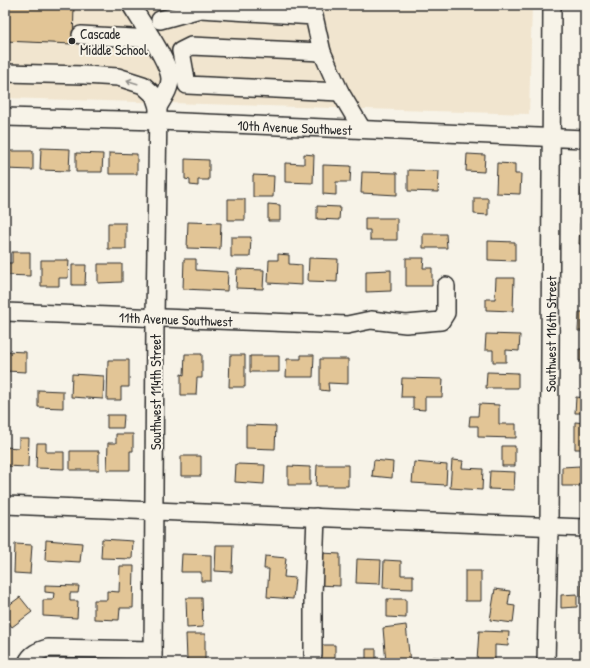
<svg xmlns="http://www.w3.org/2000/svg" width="590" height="668" font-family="'Patrick Hand',sans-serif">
<rect width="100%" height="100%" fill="#f7f3e8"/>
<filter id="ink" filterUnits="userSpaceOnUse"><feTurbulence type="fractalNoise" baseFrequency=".025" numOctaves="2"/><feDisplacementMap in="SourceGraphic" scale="8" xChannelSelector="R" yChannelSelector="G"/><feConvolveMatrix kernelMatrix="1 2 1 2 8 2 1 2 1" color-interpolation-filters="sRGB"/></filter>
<g filter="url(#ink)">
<path fill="#f1e5cf" d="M5,5H532L529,114L5,98Z"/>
<path fill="#e2c596" stroke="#2b2b2b" d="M5,5H74L73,44L5,41Z
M41,148L70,149L69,171L40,170Z
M5,151H33V170L5,169Z
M76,153L103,154L102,172H76Z
M109,153L137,154V174H109Z
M304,154L314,155L313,183L285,182V163L304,164Z
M467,154L485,155L484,172L466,171Z
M185,159L209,160V180H198V186L190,185V180L185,179Z
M497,163L515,164V174H521L520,194L496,193Z
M323,165L351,166L350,182H336V195L323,194Z
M408,170L439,171L438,192L408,191Z
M362,172L397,173V195L361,193Z
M253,175L274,176L273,197H253Z
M581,188H585V215H580Z
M474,198H488V215L474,214Z
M228,199H245V220H228Z
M268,204L280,205V221H268Z
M317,206L340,207L339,220L317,219Z
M365,218H397V240H370V230H365Z
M188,222L221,223L220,249L187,248Z
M108,223H126V249H108Z
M580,223H585V244H579Z
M423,234H446L447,248H423Z
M231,237H251L250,257H231Z
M488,241L515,242V261L488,260Z
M12,252H30V276L5,275V263H12Z
M278,254L289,255V264L302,265V285L268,283L269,260H278Z
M309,258L338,259L337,282L308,281Z
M406,258H424L423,268H432V286H406Z
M184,259H196V270L228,272L227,291L183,289Z
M41,260H69L68,278H59V286H41Z
M98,264H122V282L98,283Z
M72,265H86L85,285H72Z
M237,269L264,270L263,289L236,288Z
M391,270V291L366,292V271Z
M584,276L585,277V303L582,302Z
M496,278H514L513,311L486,310V299H495Z
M579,312H585V331H578Z
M486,334L520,335L519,351L506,350V362H493V350H485Z
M579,349H585V361H579Z
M5,351L26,352V372L5,371Z
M185,354H202V378H197L196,395H181V374L184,375Z
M230,355H245V387H229Z
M301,355H314L313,377H286L287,359H301Z
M250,356H279V372H250Z
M320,359H348V384L328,383L329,391L320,390Z
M108,360H129V387H121V400H107Z
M487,372L518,373V388H486Z
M72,374L104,376L103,399L71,397Z
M402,378L443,379L442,397H425V410L413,409V397H401Z
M38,390L63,391V408L38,407Z
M576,397L585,398V419V413H575Z
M479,404L499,405V424H516V438L478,437V426H469L470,416H478Z
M107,415H124L123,428H107Z
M575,422L585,423V449H575Z
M246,425L276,426L275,449L246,448Z
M116,434H133V451H130V470H107L108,443H116Z
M19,438H29L28,467L5,466V447L19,448Z
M37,443H46V452H64V469L36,468Z
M502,446H515V466H502Z
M70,451H99V470H70Z
M181,456H201V476H181Z
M374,460L393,462L392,478L372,476Z
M452,460L463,461L462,468L483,469L482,490L450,488Z
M414,462L447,465L446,485L412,483Z
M236,464L265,465L264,484L235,482Z
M317,465H348V486H316Z
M288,466L310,467V485H288Z
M580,466V486H562V467Z
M490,471L515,472L514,490L489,489Z
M102,539L133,541L132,559L101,558Z
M46,540L82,543L80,562L45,560Z
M15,544L32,545L30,574L14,573Z
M216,545H233L232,572L215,571Z
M321,553L340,554V586L316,585Z
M182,554L211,555V581H201V572H181Z
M265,556L286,558L284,577L295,578L293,599L267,597L269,569H264Z
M357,559L381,560L380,584L356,583Z
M384,560L401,561V575H413V589L383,588Z
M120,566H134L133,608H120L119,620L94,619V600H107V591L119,592Z
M465,571H481V601H465Z
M582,571H585V597H581Z
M45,585L79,586L78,593H70V601H78L77,618L43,616V600H53L54,593L45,592Z
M495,589L510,591L508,605L515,606L513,623L490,620Z
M577,594V607L561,608V595Z
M20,597L32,612L12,627L5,618V608Z
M186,598H202L203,627L187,628Z
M387,599H406V618L387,617Z
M406,625L410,663H386L383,628Z
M479,631L509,632L508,646L495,645V662L477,661Z
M186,634H205V660H187Z
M319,645H335V663H319Z
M366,649H376V663H366Z
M432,657L455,658V663H432Z
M292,660V663H267V661Z"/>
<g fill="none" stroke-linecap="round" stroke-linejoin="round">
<g stroke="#2b2b2b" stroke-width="20">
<g id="minor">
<path d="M131,5C140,20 170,63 170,79C170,89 163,98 158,107"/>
<path d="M200,5V9L314,16L322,52L340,92L362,129"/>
<path d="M160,20L200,9"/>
<path d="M81,35L151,39"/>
<path d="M322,52L191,46L181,51L187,85L340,92"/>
<path d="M5,73L84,75L118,77L143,85L154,95L158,107L155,318L153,663"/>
<path id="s1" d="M5,117L159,121L585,139"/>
<path id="s2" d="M5,312L347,325L371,320L406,324L441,321L446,313V286"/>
<path d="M5,505L585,528"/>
<path d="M313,655V594L316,517"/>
<path d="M27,663C31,654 38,651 48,648L153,650"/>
<path id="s3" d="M546,663L549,527L552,5"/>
</g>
</g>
<use href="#minor" stroke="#f7f3e8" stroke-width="17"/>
</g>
<defs><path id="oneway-shaft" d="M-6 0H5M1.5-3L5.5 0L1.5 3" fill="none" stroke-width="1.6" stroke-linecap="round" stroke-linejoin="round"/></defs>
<use stroke="#918f8a" href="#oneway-shaft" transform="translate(132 82) rotate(-163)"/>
</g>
<circle fill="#2b2b2b" stroke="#f7f3e8" stroke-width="1.5" cx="72" cy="41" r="4"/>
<g text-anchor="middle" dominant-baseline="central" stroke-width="4" stroke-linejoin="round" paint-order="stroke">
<g font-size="14" fill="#2b2b2b" stroke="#f7f3e8" text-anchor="start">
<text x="80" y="33">Cascade<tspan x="80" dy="16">Middle School</tspan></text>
</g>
<g font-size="14" fill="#2b2b2b" stroke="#f7f3e8">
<text stroke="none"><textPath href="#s1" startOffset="290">10th Avenue Southwest</textPath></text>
<text stroke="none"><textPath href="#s2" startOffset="171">11th Avenue Southwest</textPath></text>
<text stroke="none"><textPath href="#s3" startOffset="329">Southwest 116th Street</textPath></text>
<text transform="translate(155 392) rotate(-90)">Southwest 114th Street</text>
</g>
</g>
<rect width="590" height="668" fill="none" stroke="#f7f3e8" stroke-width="20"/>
<rect x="10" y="10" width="570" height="648" fill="none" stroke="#2b2b2b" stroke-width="1.5" filter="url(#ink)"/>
</svg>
